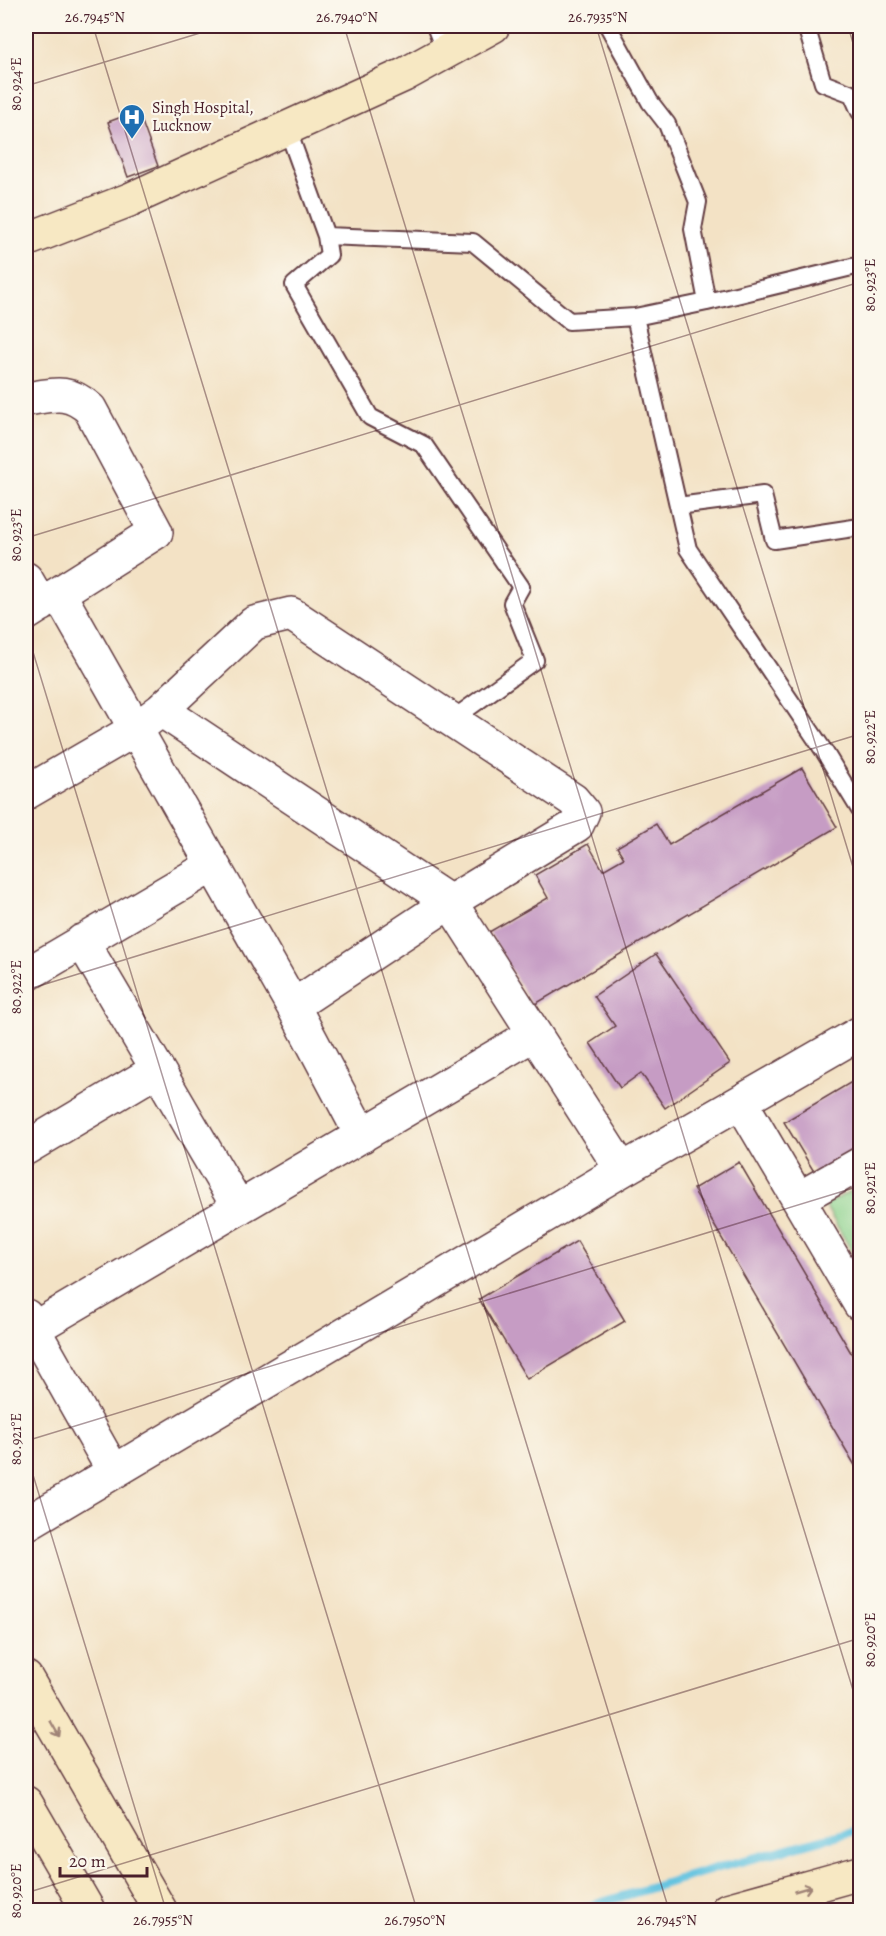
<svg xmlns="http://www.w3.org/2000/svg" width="886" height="1936" font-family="Alegreya,serif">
<rect width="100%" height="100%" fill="#fbf7ec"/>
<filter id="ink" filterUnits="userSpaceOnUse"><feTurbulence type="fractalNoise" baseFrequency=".0167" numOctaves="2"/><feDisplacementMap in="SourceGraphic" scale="12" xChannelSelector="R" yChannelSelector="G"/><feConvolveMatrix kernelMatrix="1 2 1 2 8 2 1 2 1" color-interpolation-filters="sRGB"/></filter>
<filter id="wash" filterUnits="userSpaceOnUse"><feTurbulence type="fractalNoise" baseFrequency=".008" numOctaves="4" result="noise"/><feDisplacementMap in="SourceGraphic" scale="24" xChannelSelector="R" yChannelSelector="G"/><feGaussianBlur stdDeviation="1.35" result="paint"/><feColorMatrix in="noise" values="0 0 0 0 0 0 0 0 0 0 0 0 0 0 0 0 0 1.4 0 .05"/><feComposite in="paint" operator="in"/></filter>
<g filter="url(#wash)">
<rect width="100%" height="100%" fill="#f3e2c5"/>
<path fill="#8cd28d" stroke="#6b785c" stroke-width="1.5" d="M860,1186V1266L825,1205Z"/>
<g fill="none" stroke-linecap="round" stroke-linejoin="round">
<path stroke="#62c3e0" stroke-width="9" d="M577,1910L717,1868L860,1829"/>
</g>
<g id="blocks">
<path fill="#c69cc4" d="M138,111L158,166L128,177L108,122Z
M802,768L837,827L532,1006L489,932L548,898L535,875L588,844L603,870L624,858L617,847L656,824L669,845Z
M656,954L730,1063L665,1108L641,1073L620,1088L590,1043L615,1026L594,996Z
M860,1077V1149L816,1175L784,1122Z
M739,1162L860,1368V1474L693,1189Z
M577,1241L625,1321L527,1379L479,1299Z"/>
</g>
</g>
<g filter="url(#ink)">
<use href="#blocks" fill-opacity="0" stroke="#633c42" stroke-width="1.5"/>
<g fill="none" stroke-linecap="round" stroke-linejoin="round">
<g stroke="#633c42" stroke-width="20">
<path id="lane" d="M435,26L445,52
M608,26L650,102L667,124L698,202L693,229L707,302L635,317L688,549L824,751L860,810
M806,26L823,83L852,94L860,112
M287,128L326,236L473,242L569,321L635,317
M326,236L329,255L294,285L370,417L424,445L521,587L512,603L535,660L453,719
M707,302L860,265
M678,506L763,495L774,540L860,527"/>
</g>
<g stroke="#633c42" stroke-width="36">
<path id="street" d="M26,399C53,395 68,389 90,409L156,532L26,614
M26,579L41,605
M59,594L293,1006L362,1136
M161,710L450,902L622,1170
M26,793L136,729L161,710L254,623L291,614L573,800L583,812L577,825L450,902L293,1006
M82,941L239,1208
M26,975L213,865
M741,1102L860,1304
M26,1148L157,1070
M798,1199L860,1164
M26,1316L114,1472
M33,1329L534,1034
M26,1524L622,1170L860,1033"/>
</g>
<g stroke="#633c42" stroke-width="36">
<path id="secondary" d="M26,240L129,200L404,75L493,26
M26,1678L160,1910
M26,1803L88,1910
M727,1910L860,1873"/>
</g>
<use href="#lane" stroke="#fff" stroke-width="16"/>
<use href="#street" stroke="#fff" stroke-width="33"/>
<use href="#secondary" stroke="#f7e8c3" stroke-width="33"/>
</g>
<defs><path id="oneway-shaft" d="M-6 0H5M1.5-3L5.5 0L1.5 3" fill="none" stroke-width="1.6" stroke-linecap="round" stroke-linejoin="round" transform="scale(1.5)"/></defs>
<g stroke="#a08477">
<use href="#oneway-shaft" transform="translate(55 1729) rotate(60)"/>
<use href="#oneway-shaft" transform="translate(803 1889) rotate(-16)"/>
</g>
</g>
<path fill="none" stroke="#4a1f2b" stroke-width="1.5" stroke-opacity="0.45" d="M93,26L669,1910M344,26L860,1713M596,26L860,890M848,26L860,67M26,86L223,26M26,538L860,282M26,629L417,1910M26,990L860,734M26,1441L860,1186M26,1452L166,1910M26,1893L860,1638"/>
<defs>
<g id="hospital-pin" transform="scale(1.35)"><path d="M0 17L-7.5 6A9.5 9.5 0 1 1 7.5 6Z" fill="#1f6fb2" stroke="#fbf7ec"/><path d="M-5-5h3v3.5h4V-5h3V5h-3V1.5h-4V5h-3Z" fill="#fff"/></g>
</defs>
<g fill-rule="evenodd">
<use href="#hospital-pin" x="132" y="117"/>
</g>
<g text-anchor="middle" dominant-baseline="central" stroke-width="4.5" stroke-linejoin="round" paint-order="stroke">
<g font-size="16" fill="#4a1f2b" stroke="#fbf7ec" text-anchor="start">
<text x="152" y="108">Singh Hospital,<tspan x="152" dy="18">Lucknow</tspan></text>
</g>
</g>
<rect width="886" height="1936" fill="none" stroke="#fbf7ec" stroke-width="66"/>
<path d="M60 1867v9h87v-9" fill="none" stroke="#4a1f2b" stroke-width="3"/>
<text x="69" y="1867" font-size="18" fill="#4a1f2b" stroke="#fbf7ec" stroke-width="4.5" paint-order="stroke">20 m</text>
<rect x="33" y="33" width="820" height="1870" fill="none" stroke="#4a1f2b" stroke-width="2"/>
<g font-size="15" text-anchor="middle" fill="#4a1f2b">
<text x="95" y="22">26.7945°N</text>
<text x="347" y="22">26.7940°N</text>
<text x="598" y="22">26.7935°N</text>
<text transform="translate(16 84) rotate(-90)" y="5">80.924°E</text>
<text transform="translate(870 285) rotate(-90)" y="5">80.923°E</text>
<text transform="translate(16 535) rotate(-90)" y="5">80.923°E</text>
<text transform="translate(870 737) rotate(-90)" y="5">80.922°E</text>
<text transform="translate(16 987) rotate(-90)" y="5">80.922°E</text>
<text transform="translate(870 1188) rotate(-90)" y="5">80.921°E</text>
<text transform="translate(16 1439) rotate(-90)" y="5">80.921°E</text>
<text transform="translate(870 1640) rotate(-90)" y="5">80.920°E</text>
<text transform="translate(16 1891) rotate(-90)" y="5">80.920°E</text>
<text x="163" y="1925">26.7955°N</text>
<text x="415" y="1925">26.7950°N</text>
<text x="667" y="1925">26.7945°N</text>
</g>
</svg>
